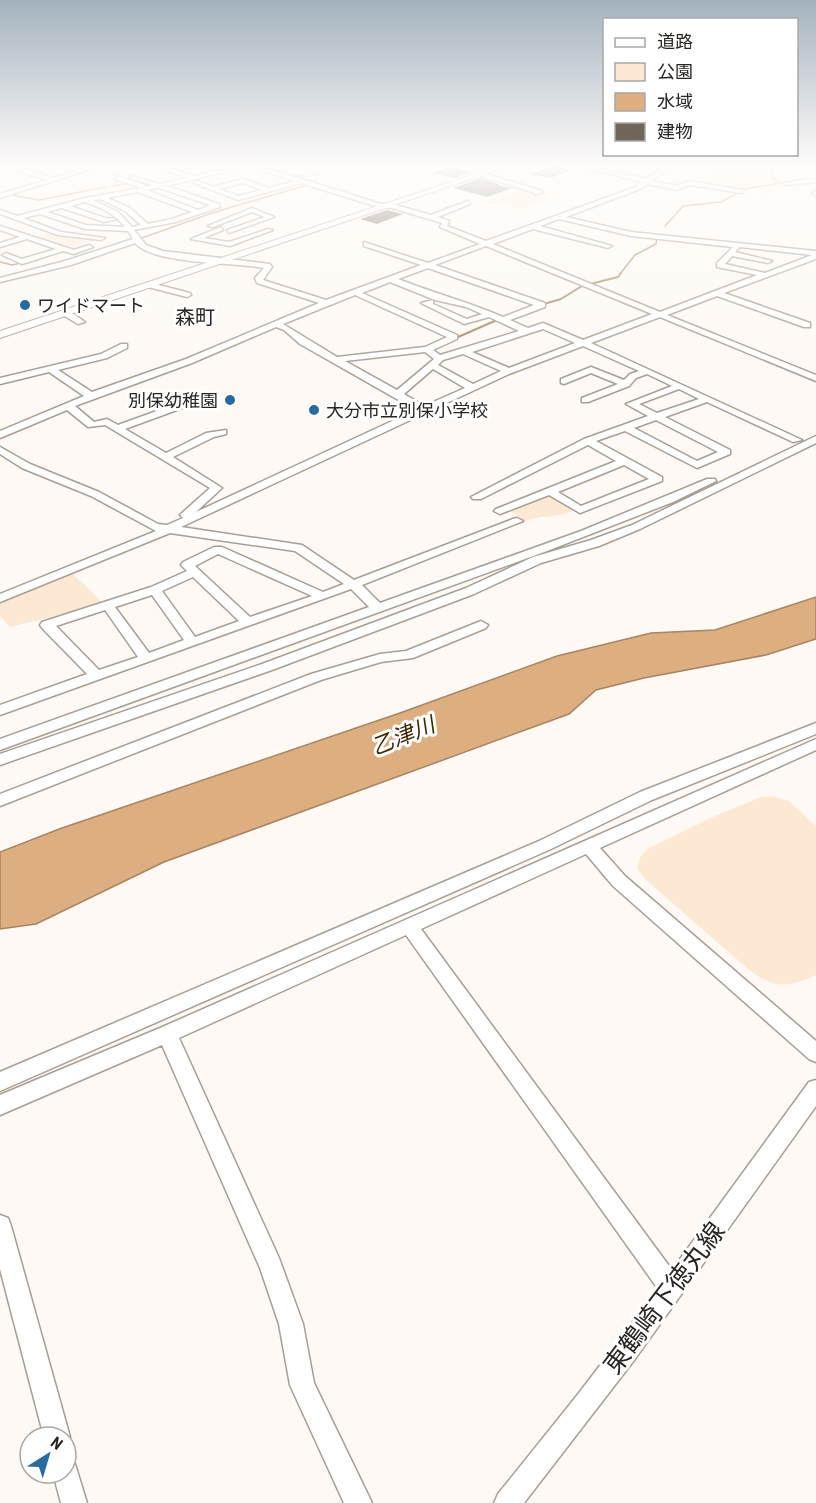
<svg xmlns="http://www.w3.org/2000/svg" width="816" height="1503" font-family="'Roboto Condensed','Noto Sans JP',sans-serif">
<rect width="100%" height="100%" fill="#fef9f4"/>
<path fill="#fde8d4" d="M715,164L764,165L768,169L770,177L778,182L738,190L690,182L715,171L711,168Z
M526,189L534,191L537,196L549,199L522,209L487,203Z
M46,233L67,237L99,239L70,248L33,238Z
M546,496H552L573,508L572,511C556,518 541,515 525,521L512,512L511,509Z
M73,574L104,604L10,627L0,616V603Z
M772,796L789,801L816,826V975C788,988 773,989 748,969L646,880L637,868L640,857L649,848L715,816L761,797Z"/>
<path fill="#ddae7f" stroke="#a78563" stroke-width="1.5" d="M816,597V639L766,655L644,678L596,690L569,714L164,862L36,924L0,929V852L62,828L400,713L557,656L651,633L715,630Z"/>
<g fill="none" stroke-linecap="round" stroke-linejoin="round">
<path stroke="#a78563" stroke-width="1.5" d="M21,164L30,167L42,164
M86,164L91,166
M257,165L293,176H308
M322,170L326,164
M315,175L319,174
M112,186L130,183
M10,195L39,200L106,187
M665,226L683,206L721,202L745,189L781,183L772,177V171L767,164
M139,239L212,213L314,183L316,179
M0,262L12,265L25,262
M620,274L635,255L656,244L657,238"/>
<path stroke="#a78563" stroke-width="2" d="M544,304L561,299L582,286L618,277L621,273
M458,337L497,320"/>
</g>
<path fill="#70655b" d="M553,166L572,170L550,178L531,174Z
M451,167L472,172L454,178L433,173Z
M481,178L502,186L512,188L487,197L453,188Z
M387,210L403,214L377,224L360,219Z"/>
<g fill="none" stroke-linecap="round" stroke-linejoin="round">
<g stroke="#a99e94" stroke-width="3">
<path id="minor" d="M0,164H8L53,178L98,164H107L0,198V194L46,180Z
M40,164H47L52,167L47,168Z
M148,164H156L195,176L209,173L181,164C193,164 203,170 215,171C227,171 241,164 254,164L381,204H392L431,215L468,201L470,204L438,217L449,221L447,226L486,241L636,187L642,182L569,164H579L646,179L666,164H673L652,181L676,186L689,181L744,190L742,193L690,185L677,190L648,184L640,189L566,217L631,232L816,251V259L724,293L810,323V327H804L717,296L667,315L816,375V381L660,317L591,343L802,440L793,442L707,402L665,417L730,450V454L697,468L625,431L596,441L662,477V481L580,513L549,495L500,514L494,511L496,509L616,461L588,445L481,499H473L471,497L584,439L648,416L626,404L672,386L647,374L636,378L629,386L588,402H582V398L618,384L591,373L564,384L561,383V379L591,367L624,380L630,374L639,371L583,346L509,374L181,527L302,545L354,580L513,519L517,518L523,521L362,585L380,603L581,531L707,479H715L716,481L673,502L547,551L0,750V739L369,607L351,589L0,715V705L87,674L42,628L40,625L42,622L151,587L187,571L181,565L183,562L214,547H222L323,592L344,584L295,551L170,533L0,602V594L156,531L91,496L22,468L0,454V447L30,464L99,492L158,524L167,525L183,518L180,515L182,513L210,488L105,425L88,427L67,410L0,438V431L84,396L49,372L0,384V378L101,354L121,344H127V348L107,358L58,370L92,392L186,359L319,303L257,283L255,278L264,268C233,262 155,265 135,243L71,265L0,282V278L65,261L133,239L128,231L85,229L40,214L23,218L61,232L105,238L101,240L58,235L0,214V210L17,216L85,198L141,188L115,179L117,176L144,185L145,187L152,185L131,178V176L160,184L188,178ZM248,166L295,181L269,188L243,179L213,187L197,181L194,183L238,200L301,183L378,207L392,208L442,223L440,227L480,244L428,263L364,242V246L421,265L326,300L263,280L272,267L270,264L163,251L146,245L134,230L176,222L220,207L219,204L167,186ZM243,183L262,190L238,196L219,189ZM159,188L210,205L198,210L146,190ZM138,192L192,212L172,219L148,224L130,208L107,198ZM101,199L125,211L141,225L132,227L118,212L93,200ZM85,202C101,208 114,213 125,227L86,225L47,212L62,208L104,222L117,219L105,218L70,206ZM559,219L631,236L733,247L717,263V267L757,275L660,312L493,244L533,229L608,248L612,246L540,226ZM486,246L652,314L583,340L543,323L528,328L510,320L545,307V303L435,265ZM740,247L812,255L765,273L725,264L732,256L768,263L772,261L735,252ZM428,268L534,305L503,317C469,302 433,293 398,279ZM390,282L435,300L466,307L482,314L467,319L433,304V300L421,303L464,324L489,317L519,331L440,355L433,350L457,339V335L362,293ZM355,295L447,337L425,347L337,357L283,324ZM276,327L284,330L300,344L416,410L196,512L222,488L173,457L214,437L226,434V430L206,433L166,453L125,429L196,403V399H190L118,425L107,419L94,422L75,406L192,363ZM543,329L575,343L509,368L472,352ZM425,352L434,359L397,390L345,361ZM463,354L501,371L473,384L438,365L443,360ZM433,369L465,388L424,406L404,394ZM679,389L699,399L657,413L639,404ZM656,420L718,452L697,461L634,428ZM624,465L649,479L581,506L558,492ZM218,554L312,596L250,617L195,566ZM193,577L239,621L195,637L162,591ZM152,595L184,640L149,653L115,607ZM105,610L138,657L99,670L56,626Z
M480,172L542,191L543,192L535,195V193L478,175Z
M816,178V182L786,185L783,183Z
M815,191H816V196L812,193Z
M252,208L274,217L229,233L227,230L265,217L252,212L213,227L208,226Z
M0,226L74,250L89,245L93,247L74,254L63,251L22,264L2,255L6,253L22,259L56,249L27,239L0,247V243L20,237L0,230Z
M221,227L223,230L204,238L229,242L268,229L273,230L230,246L191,239Z
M151,283L190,293L191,295L187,297L148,287V283Z
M63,311H69L85,322L78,324L63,315Z
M816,436V443L640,529L599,546L541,563L474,594L272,670L0,765V754L262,664L466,588L533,557L591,540L632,525Z
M481,621L488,625L486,628L413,658L381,662L321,680L0,806V794L311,674L380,654L406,651Z
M816,723V734L652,800L551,849L0,1091V1072L539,841L640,792Z
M816,739V750L600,848L625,876L816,1041V1062L809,1059L613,886L586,854L421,929L672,1270L809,1082L816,1080V1106L635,1359L524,1503H494L498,1494L579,1393L658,1289L406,935L179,1038L279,1258L303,1324L314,1383L372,1503H344L290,1385L279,1324L260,1268L162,1045L0,1115V1095L160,1028Z
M0,1215L8,1218L11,1226L70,1437L66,1446V1437H44L0,1269Z
M66,1460L75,1464L87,1503H61L53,1473H66Z"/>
</g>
<g stroke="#a99e94" stroke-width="2">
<path id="major" d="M505,164H516L0,338V331Z"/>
</g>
<use href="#minor" fill="#fff" fill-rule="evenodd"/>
<use href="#major" fill="#fff" fill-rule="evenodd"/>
</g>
<linearGradient id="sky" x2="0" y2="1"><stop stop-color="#a3b2be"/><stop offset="0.44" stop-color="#fffcfa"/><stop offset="1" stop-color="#fffcfa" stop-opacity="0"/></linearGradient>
<rect width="816" height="374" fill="url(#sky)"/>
<g fill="#276ba0" stroke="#fff" stroke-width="2">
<circle cx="25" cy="305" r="6"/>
<circle cx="230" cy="400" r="6"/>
<circle cx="314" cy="410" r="6"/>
</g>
<g text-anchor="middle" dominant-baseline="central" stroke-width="6" stroke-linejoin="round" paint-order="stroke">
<g font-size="18" fill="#292521" stroke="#fff" text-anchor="start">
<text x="37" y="305">ワイドマート</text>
<text x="218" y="400" text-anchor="end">別保幼稚園</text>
<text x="326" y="410">大分市立別保小学校</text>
</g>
<g font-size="20" fill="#292521" stroke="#fff">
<text x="195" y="317">森町</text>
</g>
<g font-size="22" font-style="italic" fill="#442500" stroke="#fff">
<text transform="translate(403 736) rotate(-22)">乙津川</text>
</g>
<g font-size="26" fill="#292521" stroke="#fff">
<text transform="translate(664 1298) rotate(-53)">東鶴崎下徳丸線</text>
</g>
</g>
<rect x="603" y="18" width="195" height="138" fill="#ffffff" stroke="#a9a8a6" stroke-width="1.5"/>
<rect x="615" y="38" width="30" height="9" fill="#ffffff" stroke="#a9a8a6" stroke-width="1.5"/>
<text x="657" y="48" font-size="18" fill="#292521">道路</text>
<rect x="615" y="63" width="30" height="18" fill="#fde8d4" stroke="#a9a8a6" stroke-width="1.5"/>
<text x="657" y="78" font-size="18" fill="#292521">公園</text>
<rect x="615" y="93" width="30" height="18" fill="#ddae7f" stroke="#a9a8a6" stroke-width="1.5"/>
<text x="657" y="108" font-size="18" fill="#292521">水域</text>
<rect x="615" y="123" width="30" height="18" fill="#70655b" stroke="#a9a8a6" stroke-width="1.5"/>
<text x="657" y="138" font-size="18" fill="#292521">建物</text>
<g transform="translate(48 1455) rotate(37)"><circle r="28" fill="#ffffff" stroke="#a9a8a6" stroke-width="1.5"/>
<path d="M0-4.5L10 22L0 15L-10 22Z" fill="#276ba0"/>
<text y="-9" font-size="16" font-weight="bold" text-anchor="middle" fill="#292521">N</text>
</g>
</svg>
